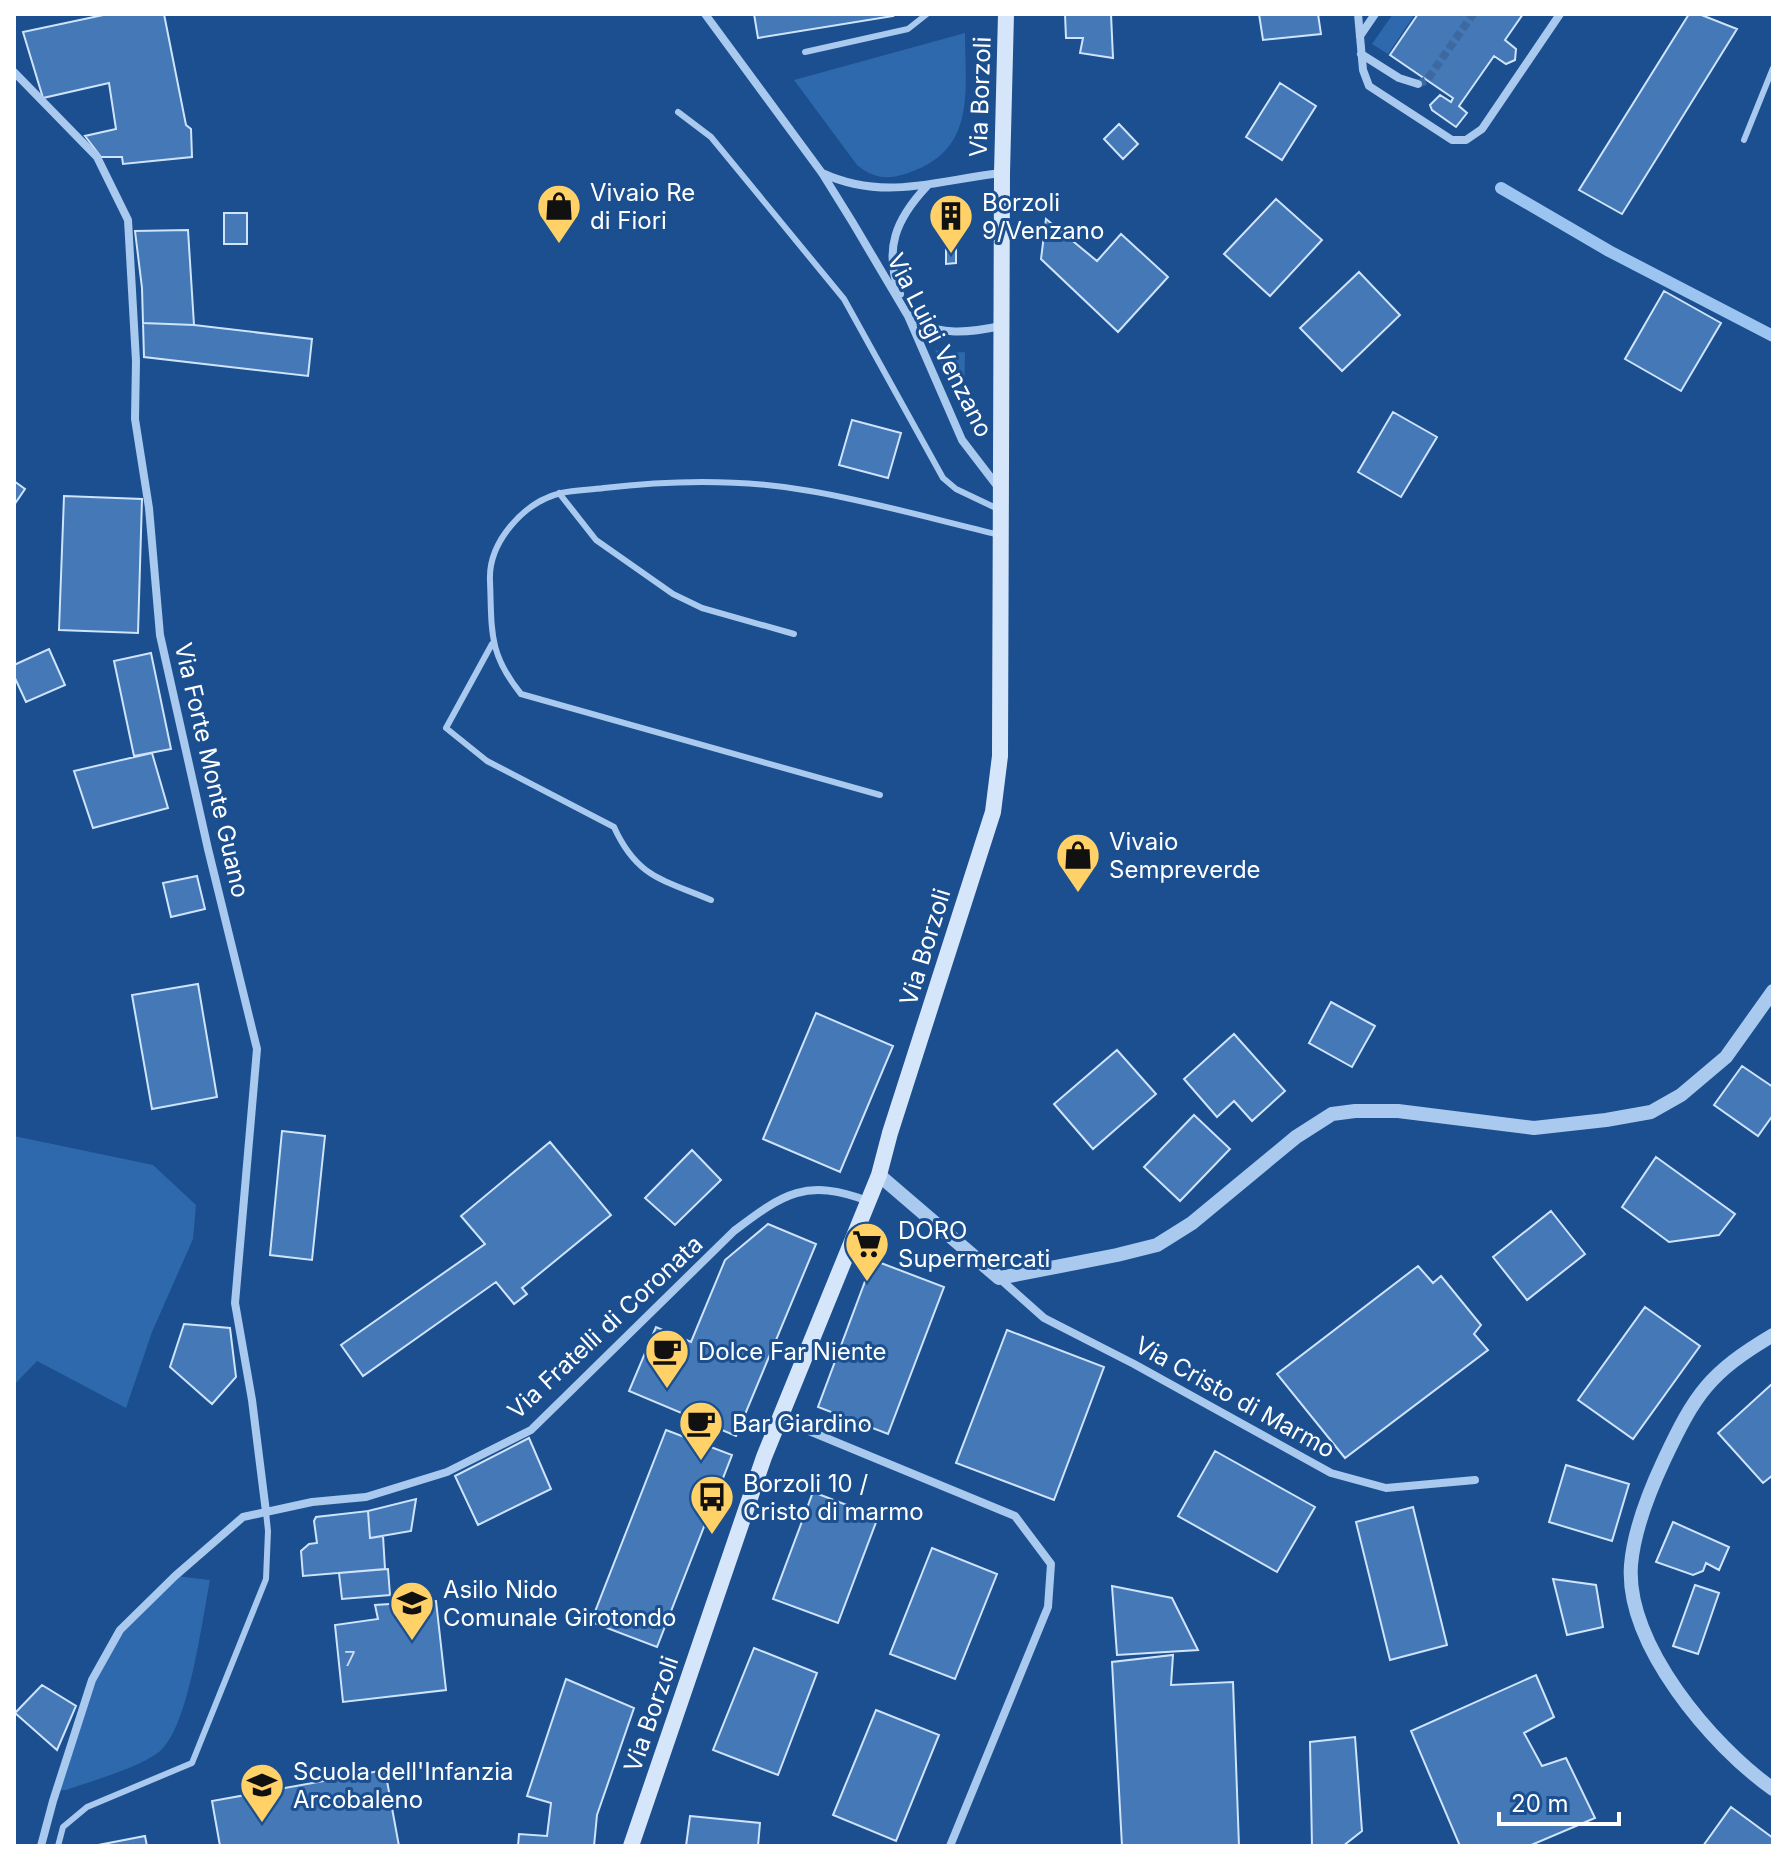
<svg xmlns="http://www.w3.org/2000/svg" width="1787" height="1860" font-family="Inter,sans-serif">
<rect width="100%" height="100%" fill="#1b4f8f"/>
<path fill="#2e69ad" d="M1393,14H1415L1388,54L1372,44Z
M965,33C965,91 977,151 908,173C888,180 874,179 857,165L794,80Z
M935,350L949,353L965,352L964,411Z
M14,1136L153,1165L196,1205L193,1239L152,1332L126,1408L37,1361L14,1385Z
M175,1576L210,1580C202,1620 189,1728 159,1752C136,1769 94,1780 66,1790H57L92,1680L120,1630Z"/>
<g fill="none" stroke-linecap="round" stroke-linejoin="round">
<path stroke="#9cc4f0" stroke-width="12" d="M1501,188L1609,251L1773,336"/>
</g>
<path fill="#4478b7" stroke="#cfe3fa" stroke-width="2" d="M108,14H164L186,125L191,129L192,157L123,164L122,157H101L85,136L116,129L109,83L43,98L23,32Z
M754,14H892L893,16L758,38Z
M1065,14H1111L1113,58L1080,53L1083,38H1066Z
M1259,14H1318L1321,34L1263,40Z
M1418,14H1523L1505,40L1516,49L1515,60L1506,64L1494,56L1459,106L1467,113L1456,127L1432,110L1430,105L1440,95L1451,102L1453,98L1390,55Z
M1689,14H1699L1737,29L1622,214L1579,190Z
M1280,83L1316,106L1282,160L1246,137Z
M1119,124L1138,144L1123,159L1104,139Z
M1276,199L1322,240L1270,296L1224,254Z
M224,213H247V244H224Z
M1046,219L1097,261L1121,234L1168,277L1118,332L1041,259Z
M188,230L194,325L143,323L142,288L135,231Z
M956,246V263L946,264V247Z
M1359,272L1400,315L1342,371L1300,328Z
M1664,291L1721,323L1681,391L1625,359Z
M143,323L194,325L312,339L308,376L144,357Z
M1393,412L1437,437L1401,497L1358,472Z
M852,420L901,433L888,478L839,465Z
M14,481L25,489L14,505Z
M64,496L142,499L138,633L59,630Z
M49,649L65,685L26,702L14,676V665Z
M151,653L171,749L134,756L114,661Z
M152,753L168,808L93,828L74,771Z
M197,876L205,909L171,917L163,883Z
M198,984L217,1097L152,1109L132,995Z
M1331,1002L1375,1026L1352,1067L1309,1043Z
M816,1013L893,1046L840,1172L763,1139Z
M1234,1034L1285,1091L1252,1121L1234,1101L1217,1117L1184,1079Z
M1117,1050L1156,1094L1093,1149L1054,1104Z
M1742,1066L1773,1087V1115L1758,1136L1714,1105Z
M1194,1115L1230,1149L1180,1201L1144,1167Z
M282,1131L325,1136L312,1260L270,1255Z
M550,1142L611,1215L522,1288L527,1294L514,1304L496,1282L363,1376L341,1345L485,1244L461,1216Z
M692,1150L721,1180L675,1225L645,1198Z
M1656,1157L1735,1214L1719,1235L1669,1242L1622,1207Z
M1551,1211L1585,1254L1527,1300L1493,1257Z
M768,1224L816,1244L736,1436L629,1391L656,1327L691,1342L725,1260Z
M873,1260L944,1287L888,1434L818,1407Z
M1418,1266L1433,1283L1441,1276L1481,1325L1474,1334L1488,1350L1345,1458L1277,1374Z
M1645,1307L1700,1346L1633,1439L1578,1400Z
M184,1324L230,1328L236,1377L212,1404L170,1367Z
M1007,1330L1104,1367L1054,1500L956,1463Z
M1773,1383V1475L1763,1483L1718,1433Z
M666,1430L732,1455L657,1647L591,1622Z
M529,1438L551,1489L478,1525L455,1476Z
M1215,1451L1315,1507L1277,1572L1178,1516Z
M1566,1465L1629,1484L1612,1541L1549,1522Z
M813,1492L878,1517L838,1623L773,1599Z
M416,1499L411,1531L370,1538L368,1511Z
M1413,1507L1447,1645L1390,1660L1356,1522Z
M368,1511L370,1538L383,1536L385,1569L303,1576L301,1551L309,1544L317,1543L314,1521L316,1517Z
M1673,1522L1729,1547L1719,1570L1706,1563L1703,1571L1693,1575L1656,1562Z
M932,1548L997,1574L955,1679L890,1654Z
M388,1569L390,1595L342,1599L339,1573Z
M1553,1579L1596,1585L1603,1627L1567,1635Z
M1695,1585L1719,1593L1698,1654L1673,1646Z
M1112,1586L1172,1598L1198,1650L1117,1655Z
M436,1601L446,1690L343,1702L335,1625L378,1619L375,1605Z
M754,1648L817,1673L778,1775L713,1750Z
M1173,1655L1171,1685L1233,1682L1239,1846H1122L1112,1662Z
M1536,1675L1554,1717L1524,1733L1542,1766L1566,1758L1595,1818L1529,1846H1460L1411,1731Z
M566,1679L634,1708L597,1815L594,1846H518L519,1834L547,1836L551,1803L527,1796Z
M42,1685L76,1706L57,1750L15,1713Z
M876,1710L939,1735L896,1841L833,1815Z
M1355,1737L1362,1831L1343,1846H1312L1310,1742Z
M385,1770L399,1846H220L212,1801Z
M1731,1807L1773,1838V1846H1703Z
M690,1816L760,1823L758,1846H686Z
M145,1836L147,1846H93Z"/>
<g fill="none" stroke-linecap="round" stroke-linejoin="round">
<path stroke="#3d69a0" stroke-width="8" stroke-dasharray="8 4" stroke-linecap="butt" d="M1418,84L1427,80L1473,14"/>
<path stroke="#a9c9ee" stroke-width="6" d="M805,52L908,29L927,14
M678,112L711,137L844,299L943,478L956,489L998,509
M1744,140L1773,68
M559,493L596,540L673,594L702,608L794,634
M492,644L446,728L487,761L614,827C637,878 664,880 711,900
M880,795L521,694C488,653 492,631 490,581C488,542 524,502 561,493C575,490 590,490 604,488C671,480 743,479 810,491C874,502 937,520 1000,535
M58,1846L63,1827L87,1807L192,1763L266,1579L268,1531L266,1512"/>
<path stroke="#a9c9ee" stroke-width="8" d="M705,14L822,173L853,223L908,316L962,440L998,487
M1358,14L1363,70L1369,86L1452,140H1466L1482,129L1560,14
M1360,36L1375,14
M1361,54L1399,78L1418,84
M14,72L97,157L128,220L136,361L135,419L149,508L160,635L208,849L257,1049L235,1303L252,1400L266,1512
M822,173C885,202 937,180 1002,173
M900,294C883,249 896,219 927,186
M907,314C934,337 968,333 1001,326
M999,1278L1044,1318L1134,1364L1331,1473L1386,1488L1475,1480
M780,1419L1015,1516L1051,1564L1048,1607L950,1846
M41,1846L53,1801L92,1680L120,1630L175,1576L243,1517L312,1502L366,1497L447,1472L531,1430L734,1231C784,1193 806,1178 868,1201"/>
<path stroke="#a9c9ee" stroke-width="14" d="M879,1175L999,1278L1117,1255L1157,1245L1192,1223L1296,1137L1332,1114L1355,1111H1398L1534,1128L1606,1120L1651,1112L1681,1095L1726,1057L1773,991
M1773,1335C1709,1373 1695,1394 1664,1460C1649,1492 1634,1529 1631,1565C1625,1644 1712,1746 1773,1789"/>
<path stroke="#d6e6fa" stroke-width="16" d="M631,1846L764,1457L879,1175L890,1133L993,812L1000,756L1002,173L1006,14"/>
</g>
<defs>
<g id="shop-pin" transform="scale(2.3)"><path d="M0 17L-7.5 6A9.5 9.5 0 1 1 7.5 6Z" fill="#ffd166" stroke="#1b4f8f"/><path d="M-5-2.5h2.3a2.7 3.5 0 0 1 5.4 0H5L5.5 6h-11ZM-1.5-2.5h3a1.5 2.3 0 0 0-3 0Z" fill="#111"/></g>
<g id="building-pin" transform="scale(2.3)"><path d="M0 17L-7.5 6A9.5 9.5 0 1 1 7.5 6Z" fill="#ffd166" stroke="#1b4f8f"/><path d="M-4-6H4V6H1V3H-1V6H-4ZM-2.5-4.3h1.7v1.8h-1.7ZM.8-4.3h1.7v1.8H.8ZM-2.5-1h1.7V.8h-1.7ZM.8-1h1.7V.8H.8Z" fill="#111"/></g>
<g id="supermarket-pin" transform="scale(2.3)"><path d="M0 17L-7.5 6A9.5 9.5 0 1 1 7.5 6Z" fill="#ffd166" stroke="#1b4f8f"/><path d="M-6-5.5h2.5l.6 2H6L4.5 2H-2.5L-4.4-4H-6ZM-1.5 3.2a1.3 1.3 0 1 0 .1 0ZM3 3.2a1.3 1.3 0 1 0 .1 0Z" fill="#111"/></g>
<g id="cafe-pin" transform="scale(2.3)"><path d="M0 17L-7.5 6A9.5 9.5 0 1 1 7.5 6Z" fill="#ffd166" stroke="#1b4f8f"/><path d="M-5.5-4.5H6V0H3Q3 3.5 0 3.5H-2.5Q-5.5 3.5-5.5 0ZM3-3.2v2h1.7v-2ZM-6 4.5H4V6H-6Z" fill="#111"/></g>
<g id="bus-pin" transform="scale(2.3)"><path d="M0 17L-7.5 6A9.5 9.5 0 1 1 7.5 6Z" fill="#ffd166" stroke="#1b4f8f"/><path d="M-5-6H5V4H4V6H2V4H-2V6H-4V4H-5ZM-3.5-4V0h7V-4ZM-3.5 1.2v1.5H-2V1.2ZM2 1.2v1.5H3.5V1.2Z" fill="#111"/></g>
<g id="school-pin" transform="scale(2.3)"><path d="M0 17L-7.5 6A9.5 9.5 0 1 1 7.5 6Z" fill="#ffd166" stroke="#1b4f8f"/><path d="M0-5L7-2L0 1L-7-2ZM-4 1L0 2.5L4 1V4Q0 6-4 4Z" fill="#111"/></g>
</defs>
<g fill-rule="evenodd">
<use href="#shop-pin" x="559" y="206"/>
<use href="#building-pin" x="951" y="216"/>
<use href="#shop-pin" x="1078" y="855"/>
<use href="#supermarket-pin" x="867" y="1244"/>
<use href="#cafe-pin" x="667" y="1351"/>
<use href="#cafe-pin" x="701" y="1423"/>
<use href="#bus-pin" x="712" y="1497"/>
<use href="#school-pin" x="412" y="1603"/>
<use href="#school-pin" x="262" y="1785"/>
</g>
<g text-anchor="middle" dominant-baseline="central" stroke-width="6" stroke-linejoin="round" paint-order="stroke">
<g font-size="20" fill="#d0dded">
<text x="350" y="1659">7</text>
</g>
<g font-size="24" fill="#fff" stroke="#1b4f8f">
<text transform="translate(980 97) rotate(-88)">Via Borzoli</text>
<text transform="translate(940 345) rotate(63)">Via Luigi Venzano</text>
<text transform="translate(212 770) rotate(77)">Via Forte Monte Guano</text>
<text transform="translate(925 947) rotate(-73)">Via Borzoli</text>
<text transform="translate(605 1327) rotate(-43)">Via Fratelli di Coronata</text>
<text transform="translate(1235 1397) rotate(29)">Via Cristo di Marmo</text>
<text transform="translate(651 1714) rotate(-71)">Via Borzoli</text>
</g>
<g font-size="24" fill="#fff" stroke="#1b4f8f" text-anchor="start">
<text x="590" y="192">Vivaio Re<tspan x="590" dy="28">di Fiori</tspan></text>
<text x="982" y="202">Borzoli<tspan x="982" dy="28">9/Venzano</tspan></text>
<text x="1109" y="841">Vivaio<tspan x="1109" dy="28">Sempreverde</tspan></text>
<text x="898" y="1230">DORO<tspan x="898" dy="28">Supermercati</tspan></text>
<text x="698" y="1351">Dolce Far Niente</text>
<text x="732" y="1423">Bar Giardino</text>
<text x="743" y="1483">Borzoli 10 /<tspan x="743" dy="28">Cristo di marmo</tspan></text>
<text x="443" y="1589">Asilo Nido<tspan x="443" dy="28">Comunale Girotondo</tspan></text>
<text x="293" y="1771">Scuola dell'Infanzia<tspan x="293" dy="28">Arcobaleno</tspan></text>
</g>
</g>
<rect width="1787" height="1860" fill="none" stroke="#ffffff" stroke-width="32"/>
<path d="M1499 1812v12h120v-12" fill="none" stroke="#ffffff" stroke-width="4"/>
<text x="1511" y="1812" font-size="24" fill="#ffffff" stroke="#1b4f8f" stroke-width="6" paint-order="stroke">20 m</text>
</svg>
